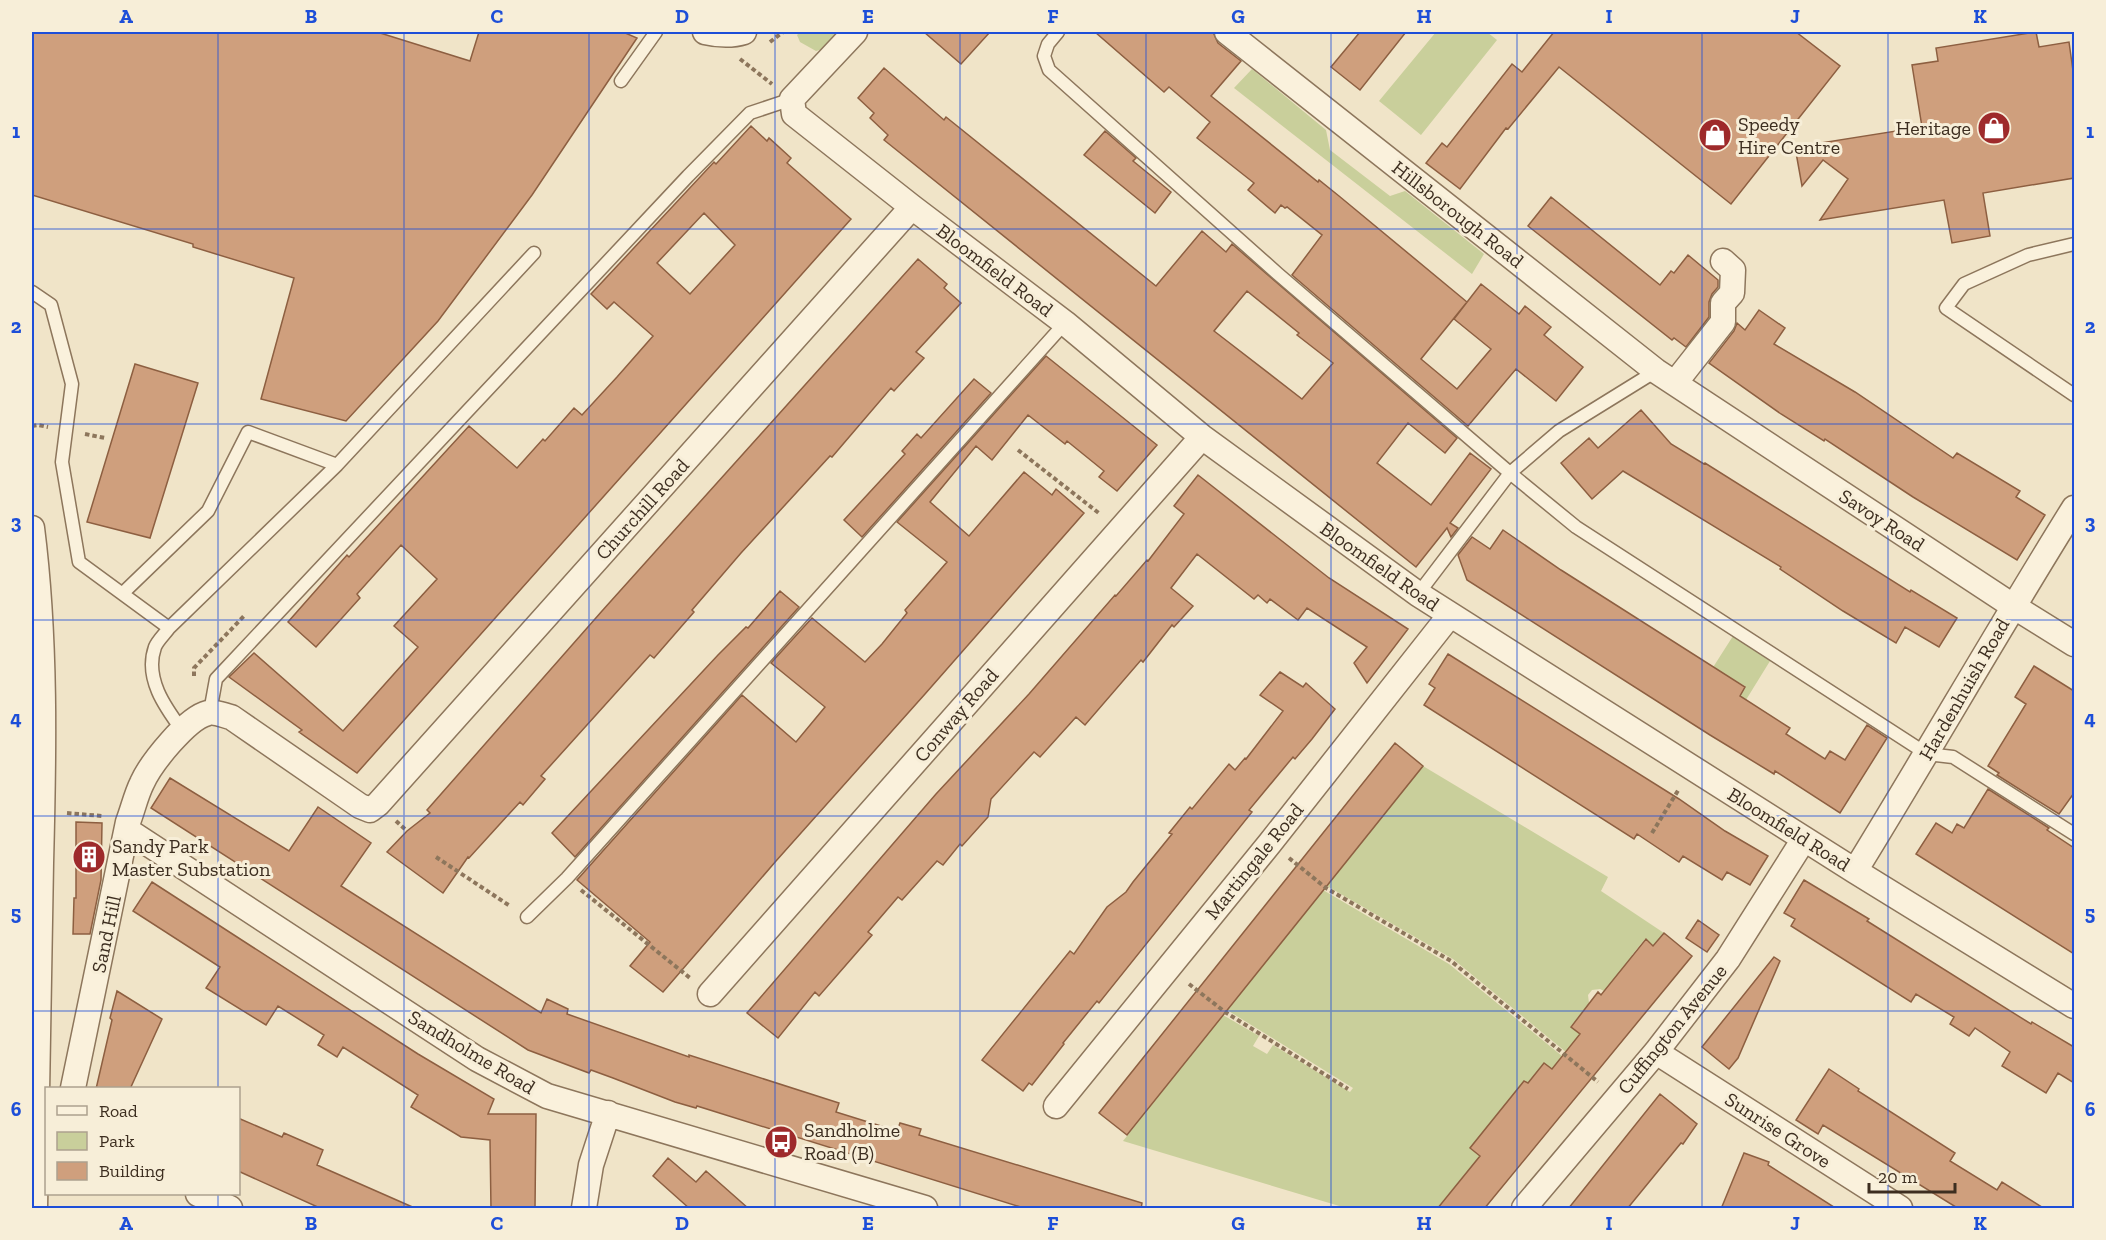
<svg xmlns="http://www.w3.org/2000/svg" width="2106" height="1240" font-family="'Zilla Slab',serif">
<rect width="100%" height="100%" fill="#f0e4c8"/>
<path fill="#c9cf9b" d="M800,32H839L823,49L816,51L800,42L797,35Z
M1436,32H1487L1497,40L1421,135L1379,101Z
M1252,69L1326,130L1330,150L1390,196L1405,191L1484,254L1472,274L1234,88Z
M1733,636L1770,661L1741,708L1735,704L1745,686L1719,671L1703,683Z
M1423,766L1608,877L1601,891L1664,933L1653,946L1645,939L1632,955L1640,962L1613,994L1607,988L1604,991L1600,989L1592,990L1588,995L1589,1003L1600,1011L1581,1014L1571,1026L1580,1034L1566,1052L1453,959L1327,886Z
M1323,890L1449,964L1562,1056L1552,1069L1544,1063L1532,1078L1539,1085L1503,1108L1470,1148L1480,1156L1437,1208H1346L1123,1141L1223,1015L1259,1036L1253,1046L1267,1054L1273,1045L1350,1092L1353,1088L1227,1010Z"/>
<path fill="#cf9f7d" stroke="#8d5f41" stroke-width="1.5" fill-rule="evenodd" d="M32,32H377L470,61L479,32H623L637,38L532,195L438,321L346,421L261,399L294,278L193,247V244L32,195Z
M924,32H990L961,64Z
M1095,32H1213L1218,43L1241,61L1211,96L1318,182L1319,180L1339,196L1467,302L1421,359L1457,389L1491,349L1454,319L1481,284L1519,314L1525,306L1551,327L1544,335L1583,367L1556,401L1516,369L1468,426L1292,275L1322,235L1287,207L1285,208L1281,205L1275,213L1248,190L1254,183L1197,138L1210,122L1169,87L1164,92Z
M1360,32H1406L1360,90L1331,67Z
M1554,32H1796L1840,66L1731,204L1559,67L1508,129L1506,128L1460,189L1426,163L1442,143L1447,147L1512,64L1522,72Z
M2036,32L2039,47L2069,42L2074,78V178L1983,193L1990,236L1952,243L1944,200L1820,220L1848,179L1823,160L1802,186L1795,147L1922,127L1912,65L1938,61L1936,48Z
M884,68L944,120L946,117L1156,286L1202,231L1226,252L1232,244L1457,438L1445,453L1408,423L1377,463L1431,505L1470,453L1491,469L1450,523L1458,528L1451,537L1447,528L1416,567L884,140L888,135L870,118L874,113L858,98ZM1247,291L1299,333L1297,335L1333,363L1302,399L1214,331Z
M751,126L767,141L769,138L791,158L787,163L851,219L357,773L299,732L302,730L229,677L254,653L343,731L418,647L394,626L437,579L401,545L357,594L360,598L316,647L288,622L347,555L349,557L469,426L517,468L543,439L545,441L574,408L582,415L617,377L653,336L614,302L607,309L591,294L714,162L716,164ZM704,213L735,245L690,294L657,263Z
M1105,131L1136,158L1133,161L1171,192L1155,213L1084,155Z
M1551,197L1660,285L1671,271L1674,273L1688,255L1718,280V287L1712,294L1709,302V317L1686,347L1674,338L1672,340L1528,226Z
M918,259L947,284L944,288L961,303L916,352L924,358L894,391L891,388L832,457L830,456L741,553L692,610L694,612L654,658L650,655L541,776L545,779L523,805L520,802L469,858L468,857L443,893L387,852L407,831L430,813L427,810L602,611Z
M1759,310L1785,328L1774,344L1855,392L1953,458L1957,453L2020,491L2016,497L2045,515L2017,560L1913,497L1825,439L1824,441L1781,414L1709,363L1734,331L1737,323L1745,330Z
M1046,356L1157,445L1117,491L1099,477L1104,471L1067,441L1065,444L1028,415L992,460L976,446L930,502L969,536L1024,472L1052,495L1056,489L1084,513L925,694L776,861L663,992L630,966L650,942L577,880L742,695L796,742L825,707L771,663L812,618L865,662L882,644L907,613L905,610L947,562L897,522Z
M135,364L198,383L150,538L87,522Z
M974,379L991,393L862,537L844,520L905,454L902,451L917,434L921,438Z
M1641,410L1671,444L1704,464L1705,463L1910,592L1911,590L1957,618L1939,647L1905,627L1896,643L1843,611L1780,569L1781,567L1623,471L1592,499L1561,463L1589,438L1598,448Z
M1198,475L1329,578L1408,629L1367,683L1354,663L1367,647L1307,608L1298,620L1270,599L1267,603L1258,595L1254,599L1197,554L1171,588L1193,606L1174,627L1172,625L1143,662L1141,660L1085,725L1076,717L1040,757L1034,752L991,799L988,817L962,846L960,844L943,865L937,861L902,900L898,897L868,932L872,935L819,996L815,992L778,1038L747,1013L936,794L1029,694L1115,595L1116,596L1147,560L1148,561L1184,514L1174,506Z
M1503,530L1561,570L1745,687L1740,696L1790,728L1786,734L1825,759L1830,751L1845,760L1867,725L1887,738L1840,813L1775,771L1774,774L1710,735L1467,580L1458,555L1472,537L1490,549Z
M780,591L799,607L575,857L552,833L718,655L746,627L748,628Z
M1448,654L1679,799L1725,831L1768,856L1750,885L1727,872L1722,880L1683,856L1679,862L1637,834L1634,839L1424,705L1435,688L1429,684Z
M2034,666L2074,691V793L2059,814L1997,775L1999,773L1988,766L2026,704L2015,697Z
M1280,672L1303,687L1306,683L1335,709L1312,739L1295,759L1293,757L1249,810L1252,812L1099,1003L1097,1001L1063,1043L1064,1044L1032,1085L1029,1083L1023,1091L982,1060L1070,951L1074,954L1107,907L1126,892L1133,882L1172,834L1169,833L1190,807L1192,809L1229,764L1235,770L1245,758L1246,759L1283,711L1260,695Z
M1395,743L1423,766L1127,1135L1099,1113Z
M170,778L289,851L318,807L371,843L341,886L541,1013L547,999L568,1009L567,1014L689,1057V1055L839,1103L836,1112L897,1131L900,1123L921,1129L919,1135L1142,1203L1141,1209H1027L697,1106L696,1108L675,1102L613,1078L591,1070L589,1073L528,1050L151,808Z
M1988,789L2049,828L2047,830L2074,848V954L1916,854L1936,823L1952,833L1957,824L1964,828Z
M76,822L102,823L101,880L90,934H73L74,898H76Z
M1804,880L1869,919L1867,921L2031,1024L2032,1022L2074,1047V1083L2058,1073L2046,1093L2002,1066L2010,1052L1975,1028L1969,1036L1950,1024L1954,1017L1916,994L1911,1002L1791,926L1795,919L1784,913Z
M152,882L418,1054L494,1099L488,1114H536L535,1209H491L490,1140L461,1137L411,1107L418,1095L343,1047L337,1057L318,1045L324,1035L278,1006L266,1025L206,988L220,967L133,911Z
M1698,920L1719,935L1707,952L1686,938Z
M1664,933L1692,956L1484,1209H1437L1480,1156L1470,1148L1524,1081L1528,1083L1544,1063L1552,1069L1580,1034L1571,1027L1598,992L1601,995L1646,939L1653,946Z
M1774,957L1780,961L1738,1058L1729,1069L1702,1047Z
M117,991L162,1019L130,1089H96L112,1020L110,1018Z
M1829,1069L1859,1089L1858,1091L1955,1153L1950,1161L1997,1190L2002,1182L2045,1209H1959L1823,1125L1818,1134L1796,1120Z
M1660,1094L1697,1124L1683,1144L1681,1143L1627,1209H1568Z
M238,1118L282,1137L284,1133L323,1150L317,1165L417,1209H322L238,1171Z
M1744,1153L1769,1162L1768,1165L1837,1209H1721Z
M668,1158L696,1182L706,1171L749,1209H690L653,1176Z"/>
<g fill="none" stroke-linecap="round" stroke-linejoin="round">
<g stroke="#8d765c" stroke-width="15">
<path id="lane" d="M1058,32L1048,44L1044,56L1049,70L1278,274L1510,473L1576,527L1927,754L1953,757L2074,834
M621,81L656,32
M2074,244L2028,255L1964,284L1946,308L2074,395
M32,292L51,305L72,384L62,462L79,562L169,628
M123,593L208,511L248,432L337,465L534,253
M1418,594L1510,473L1559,431L1656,371
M210,712L216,679L688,176L750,113L792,99
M182,730C165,707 144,678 155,647C158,640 165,634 169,628L337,465
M527,917L567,878L1065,323"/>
</g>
<g stroke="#8d765c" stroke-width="27">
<path id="street" d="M705,32C718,35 731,36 744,32
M855,32L792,99L794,114L912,207L1065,323L1202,437L1418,594L1855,871L2074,1006
M1227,32L1656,371L2013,606L2074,644
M1675,383L1723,322V303L1732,293L1733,270L1723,261
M32,528C46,638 44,752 41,863C38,978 36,1093 35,1208
M127,830L477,1059L547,1096L925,1208
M1855,871C1929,751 1999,628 2074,508
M710,994L1202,437
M1656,1052L1900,1208
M73,1088L128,822C133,809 136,795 142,783C151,763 187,718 208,713C215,711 225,716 231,717L360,806L370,810L378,804L912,207
M1056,1106L1270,843L1450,615
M198,1194L230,1208
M584,1208L591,1165L608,1113
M1524,1208L1656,1052L1728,959L1804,839"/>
</g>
<path stroke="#8d765c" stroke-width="4" stroke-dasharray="4.5 3" stroke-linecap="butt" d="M770,42L783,32
M740,59L772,84
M32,426L38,425L48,427
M85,434L105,438
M1018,450L1100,514
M194,676V668L244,616
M67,813L102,816
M396,821L407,831
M1652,833L1679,789
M436,857L510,906
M1289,858L1326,888L1451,961L1598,1082
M581,890L690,978
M1189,984L1225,1012L1348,1089"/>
<use href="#lane" stroke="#faf1dc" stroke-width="12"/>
<use href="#street" stroke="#faf1dc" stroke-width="24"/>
</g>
<path fill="none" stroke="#1d4ed8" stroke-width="1.5" stroke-opacity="0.55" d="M218,32V1088M404,32V1208M589,32V1208M775,32V1208M960,32V1208M1146,32V1208M1331,32V1208M1517,32V1208M1702,32V1208M1888,32V1208M32,229H2074M32,424H2074M32,620H2074M32,816H2074M32,1011H2074M218,1194V1208"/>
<defs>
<g id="shop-disc" transform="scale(1.725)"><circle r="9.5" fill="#9e2a2b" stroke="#f7eed8"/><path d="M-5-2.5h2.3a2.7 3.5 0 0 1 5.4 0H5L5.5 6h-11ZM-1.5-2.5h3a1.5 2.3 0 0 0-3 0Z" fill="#fff"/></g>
<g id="building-disc" transform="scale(1.725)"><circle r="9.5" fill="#9e2a2b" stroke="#f7eed8"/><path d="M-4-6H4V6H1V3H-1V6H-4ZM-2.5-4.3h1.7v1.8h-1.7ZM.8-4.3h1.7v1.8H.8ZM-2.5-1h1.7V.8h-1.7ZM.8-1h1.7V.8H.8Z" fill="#fff"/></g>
<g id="bus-disc" transform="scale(1.725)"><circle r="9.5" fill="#9e2a2b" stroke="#f7eed8"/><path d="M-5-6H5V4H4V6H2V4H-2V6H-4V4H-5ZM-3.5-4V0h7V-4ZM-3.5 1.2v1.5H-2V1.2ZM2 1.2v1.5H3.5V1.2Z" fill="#fff"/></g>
</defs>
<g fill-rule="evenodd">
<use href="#shop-disc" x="1994" y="128"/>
<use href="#shop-disc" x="1715" y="135"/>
<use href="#building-disc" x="89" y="857"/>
<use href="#bus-disc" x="781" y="1142"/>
</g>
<g text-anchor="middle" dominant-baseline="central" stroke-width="6" stroke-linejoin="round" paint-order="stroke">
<g font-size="20" fill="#3d2e20" stroke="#f7eed8" text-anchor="start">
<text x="1738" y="124">Speedy<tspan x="1738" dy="23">Hire Centre</tspan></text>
<text x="1971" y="128" text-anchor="end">Heritage</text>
<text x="112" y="846">Sandy Park<tspan x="112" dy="23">Master Substation</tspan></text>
<text x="804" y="1130">Sandholme<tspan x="804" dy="23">Road (B)</tspan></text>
</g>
<g font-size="20" fill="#3d2e20" stroke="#f7eed8">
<text transform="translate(1458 214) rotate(38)">Hillsborough Road</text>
<text transform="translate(995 270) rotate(37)">Bloomfield Road</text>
<text transform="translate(642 509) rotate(-48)">Churchill Road</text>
<text transform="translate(1882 520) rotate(33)">Savoy Road</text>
<text transform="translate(1380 566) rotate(35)">Bloomfield Road</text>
<text transform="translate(1964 689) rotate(-60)">Hardenhuish Road</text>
<text transform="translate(956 715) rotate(-49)">Conway Road</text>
<text transform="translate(1789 829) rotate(32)">Bloomfield Road</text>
<text transform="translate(1254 861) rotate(-51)">Martingale Road</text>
<text transform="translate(106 934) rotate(-78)">Sand Hill</text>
<text transform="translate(1672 1029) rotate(-51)">Cuffington Avenue</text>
<text transform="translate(472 1052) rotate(31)">Sandholme Road</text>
<text transform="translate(1778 1130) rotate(33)">Sunrise Grove</text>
</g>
</g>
<rect width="2106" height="1240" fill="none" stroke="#f7eed8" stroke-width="66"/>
<rect x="45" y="1087" width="195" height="108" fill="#f7eed8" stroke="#ada18e" stroke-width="1.5"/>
<rect x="57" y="1106" width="30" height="9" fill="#faf1dc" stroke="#ada18e" stroke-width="1.5"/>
<text x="99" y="1117" font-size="18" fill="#3d2e20">Road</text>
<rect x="57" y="1132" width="30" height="18" fill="#c9cf9b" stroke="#ada18e" stroke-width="1.5"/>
<text x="99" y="1147" font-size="18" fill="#3d2e20">Park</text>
<rect x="57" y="1162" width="30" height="18" fill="#cf9f7d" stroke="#ada18e" stroke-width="1.5"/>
<text x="99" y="1177" font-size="18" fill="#3d2e20">Building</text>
<path d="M1869 1183v9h86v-9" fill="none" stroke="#3d2e20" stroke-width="3"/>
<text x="1878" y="1183" font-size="18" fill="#3d2e20" stroke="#f7eed8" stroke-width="4.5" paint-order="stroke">20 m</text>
<rect x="33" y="33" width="2040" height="1174" fill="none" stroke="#1d4ed8" stroke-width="2"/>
<g font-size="20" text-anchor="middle" font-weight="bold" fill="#1d4ed8">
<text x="126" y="23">A</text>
<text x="311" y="23">B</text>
<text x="497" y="23">C</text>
<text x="682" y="23">D</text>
<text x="868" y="23">E</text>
<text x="1053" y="23">F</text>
<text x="1238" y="23">G</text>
<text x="1424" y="23">H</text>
<text x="1609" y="23">I</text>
<text x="1795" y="23">J</text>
<text x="1980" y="23">K</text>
<text x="16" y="138">1</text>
<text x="2090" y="138">1</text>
<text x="16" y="333">2</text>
<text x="2090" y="333">2</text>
<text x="16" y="529">3</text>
<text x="2090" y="529">3</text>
<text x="16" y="725">4</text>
<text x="2090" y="725">4</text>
<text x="16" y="920">5</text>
<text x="2090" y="920">5</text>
<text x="16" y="1116">6</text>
<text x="2090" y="1116">6</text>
<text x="126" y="1230">A</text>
<text x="311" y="1230">B</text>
<text x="497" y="1230">C</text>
<text x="682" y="1230">D</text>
<text x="868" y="1230">E</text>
<text x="1053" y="1230">F</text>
<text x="1238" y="1230">G</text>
<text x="1424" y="1230">H</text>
<text x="1609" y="1230">I</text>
<text x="1795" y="1230">J</text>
<text x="1980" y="1230">K</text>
</g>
</svg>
